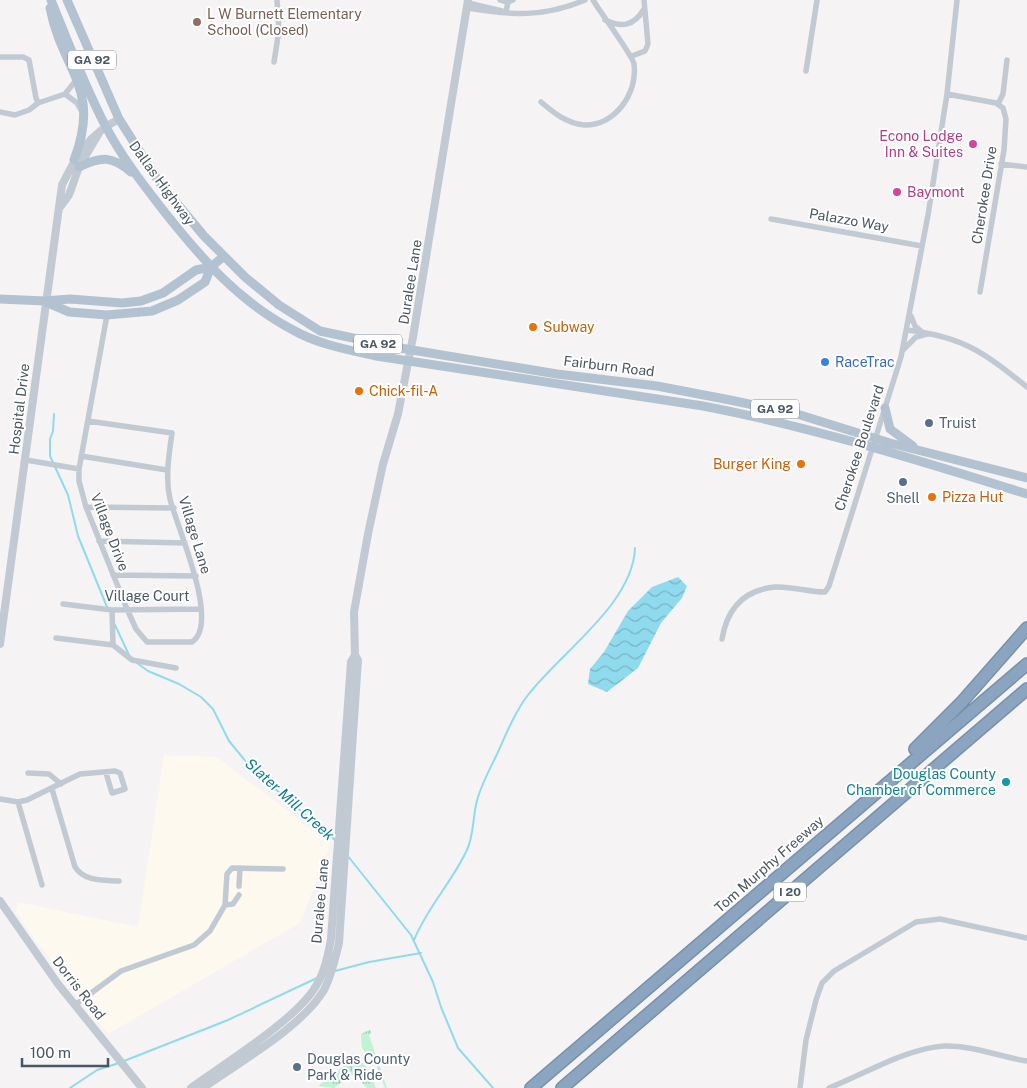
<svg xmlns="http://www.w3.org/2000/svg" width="1027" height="1088" font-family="'Public Sans',sans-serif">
<defs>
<pattern id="grass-tufts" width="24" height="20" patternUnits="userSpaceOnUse" patternTransform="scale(1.25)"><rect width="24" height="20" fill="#c3f1d5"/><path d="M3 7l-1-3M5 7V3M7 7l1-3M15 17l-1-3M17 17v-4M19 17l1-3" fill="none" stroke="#a0c6b0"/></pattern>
<pattern id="water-waves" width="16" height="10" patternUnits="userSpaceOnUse" patternTransform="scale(1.25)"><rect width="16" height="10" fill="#90daee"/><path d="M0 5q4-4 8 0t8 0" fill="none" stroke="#78b4c4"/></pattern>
</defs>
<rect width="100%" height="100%" fill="#f5f3f3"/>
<path fill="#fdf9ef" d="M164,755L217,757L331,844L300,923L108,1034L33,937L16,912L18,902L138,927Z"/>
<path fill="url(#grass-tufts)" d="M369,1030L372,1032L369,1035L387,1088H385L377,1066L362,1048L361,1034Z
M357,1057L368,1069L376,1088H367L354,1074L334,1088L318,1086L353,1058Z"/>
<path fill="url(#water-waves)" d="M678,577L687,586L682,598L661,623L638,668L607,692L588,684L590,669L604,652L628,611L652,587Z"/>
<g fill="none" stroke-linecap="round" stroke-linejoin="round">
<path stroke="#90daee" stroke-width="2" d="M54,414L53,431L50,439V456L68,495L78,536L107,607
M115,625L129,655
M137,663L148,671L179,684L201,697L213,709L229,741L252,769L335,840
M347,855L411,935L433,982L441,1007L458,1048L493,1088
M414,940C427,908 451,883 466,852C475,835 472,815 478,797C483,781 491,767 498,752C507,732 515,712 528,695C561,652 633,604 635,548
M335,971L369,962L421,953
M124,1061L228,1020L317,978
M70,1088L97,1070L119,1063"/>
<g stroke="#7690ad" stroke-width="14">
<path id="motorway" d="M915,749L961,703L1027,628
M531,1088L1027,664
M562,1088L1027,689"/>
</g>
<path stroke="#c1cad2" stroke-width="5.5" d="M500,0L508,2
M468,3L502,11
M467,8C511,15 543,18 585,0
M506,12L508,2L513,0
M605,20C622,28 634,26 644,9
M632,56L645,51L648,44L644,0
M0,57H23L29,60L36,98L38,103
M274,62L279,30L277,0
M806,71L817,0
M65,94L77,103L82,112
M947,94L996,103L1003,108L1006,119L1004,150L980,292
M541,102C554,113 566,123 584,125C615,126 638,93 634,64C633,56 600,12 593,0
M998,104L1003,94L1007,60
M0,112L15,115L29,110L38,103L65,94L77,79
M1001,164L1027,167
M771,219L922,246
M911,316L915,326L922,332
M907,330C964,337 983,352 1027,387
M903,350L916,337L927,334
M88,421L172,433C169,455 165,477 170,499C176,525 221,623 192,642H147L136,629L127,609L86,507L79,481V469L107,315
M81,456L167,470
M26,460L79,469
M86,507L174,508
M99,541L185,543
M113,575L196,576
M63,604L112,610L201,609
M112,610L113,645
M56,638L113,645L132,660L176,668
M722,639C727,609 743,590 775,587C791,586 809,592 825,592L829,586L901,357L928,215L947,94L957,0
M28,773L49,774L61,784
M52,789L75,867C85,882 103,880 119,881
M0,799L18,802L27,800L80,774L115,771L120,773L125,789L112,793L106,773
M18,802L42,885
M239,886L240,868
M225,905L233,904L239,895
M75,1005L121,971L194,945L210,931L225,905L227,874L232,868L283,869
M800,1088L806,1040L816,1000L822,983L834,971L916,922L940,919L1027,938
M829,1088C865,1074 904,1049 944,1046C972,1045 1000,1057 1027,1061"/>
<path stroke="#c1cad2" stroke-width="8" d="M61,206L69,195L79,167L99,133
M0,644L62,185C77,155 88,135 119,119
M0,901L58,984L142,1088
M191,1088C224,1064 297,1019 316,986C325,971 328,955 331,939L351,662L355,655
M203,1088C239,1062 301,1028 324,990C332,975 335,959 339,943L358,660L355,655L354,612L368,534L383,464L398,414L413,337L468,0"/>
<path stroke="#b3c2d1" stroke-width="9" d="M51,0C68,42 84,85 105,125C121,156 142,183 163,210C200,257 239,302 293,330C317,344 349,350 376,356L703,406C813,427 920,461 1027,494
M67,0L119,119L159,182L204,236L245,277L279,305L320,331L400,348L557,374L657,386L730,400L797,414L890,443L1027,478
M50,8C62,71 102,88 74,160
M79,167C102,156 112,156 131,172
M0,299L45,301L70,299L122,303L141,301L163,293L196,270L211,267L224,256
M46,302L69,312L107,315L152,311L178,300L205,282L211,267
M885,408L890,429L913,446"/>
<use href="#motorway" stroke="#8ba5c1" stroke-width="11"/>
</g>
<circle fill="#8d6e63" stroke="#fff" stroke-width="2" cx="197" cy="22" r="5"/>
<g fill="#d1479c" stroke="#fff" stroke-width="2">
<circle cx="973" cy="144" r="5"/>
<circle cx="897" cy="192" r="5"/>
</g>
<g fill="#e8710a" stroke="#fff" stroke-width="2">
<circle cx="533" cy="327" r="5"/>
<circle cx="359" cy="391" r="5"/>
<circle cx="801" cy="464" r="5"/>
<circle cx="932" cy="497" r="5"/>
</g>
<circle fill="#3f7fe0" stroke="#fff" stroke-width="2" cx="825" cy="362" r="5"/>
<g fill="#5c6f8a" stroke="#fff" stroke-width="2">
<circle cx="929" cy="423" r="5"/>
<circle cx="903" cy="482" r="5"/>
<circle cx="297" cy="1067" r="5"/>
</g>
<circle fill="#0f9aa8" stroke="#fff" stroke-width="2" cx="1006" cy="782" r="5"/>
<g text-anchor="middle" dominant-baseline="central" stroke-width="4" stroke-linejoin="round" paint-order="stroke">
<g fill="#fff" stroke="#808990" stroke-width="1">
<rect x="68" y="50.5" width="48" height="19" rx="4"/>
<rect x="354" y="334.5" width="48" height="19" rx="4"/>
<rect x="751" y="399.5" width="48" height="19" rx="4"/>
<rect x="774" y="882.5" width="32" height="19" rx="4"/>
</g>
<g font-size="12" font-weight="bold" fill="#4a5661">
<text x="92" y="60">GA 92</text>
<text x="378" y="344">GA 92</text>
<text x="775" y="409">GA 92</text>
<text x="790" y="892">I 20</text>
</g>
<g font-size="14" fill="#785e54" stroke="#fff" text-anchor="start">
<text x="207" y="14">L W Burnett Elementary<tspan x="207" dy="16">School (Closed)</tspan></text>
</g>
<g font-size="14" fill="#b23c85" stroke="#fff" text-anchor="end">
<text x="963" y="136">Econo Lodge<tspan x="963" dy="16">Inn &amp; Suites</tspan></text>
<text x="907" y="192" text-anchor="start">Baymont</text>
</g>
<g font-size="14" fill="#4a5661" stroke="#fff">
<text transform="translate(162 183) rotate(54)">Dallas Highway</text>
<text transform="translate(984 195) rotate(-81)">Cherokee Drive</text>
<text transform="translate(849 220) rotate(10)">Palazzo Way</text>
<text transform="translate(410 282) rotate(-81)">Duralee Lane</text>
<text transform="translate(609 366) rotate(7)">Fairburn Road</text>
<text transform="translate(19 409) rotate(-83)">Hospital Drive</text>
<text transform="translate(859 448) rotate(-72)">Cherokee Boulevard</text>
<text transform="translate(110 532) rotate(69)">Village Drive</text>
<text transform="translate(195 535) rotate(73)">Village Lane</text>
<text x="147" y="596">Village Court</text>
<text transform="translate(769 864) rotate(-41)">Tom Murphy Freeway</text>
<text transform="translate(320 901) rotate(-85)">Duralee Lane</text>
<text transform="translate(79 988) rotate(52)">Dorris Road</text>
</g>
<g font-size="14" fill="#c56008" stroke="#fff" text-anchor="start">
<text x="543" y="327">Subway</text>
<text x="369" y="391">Chick-fil-A</text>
<text x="791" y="464" text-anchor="end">Burger King</text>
<text x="942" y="497">Pizza Hut</text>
</g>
<g font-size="14" fill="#366cbe" stroke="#fff" text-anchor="start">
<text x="835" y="362">RaceTrac</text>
</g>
<g font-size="14" fill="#4e5e75" stroke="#fff" text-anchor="start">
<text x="939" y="423">Truist</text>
<text x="903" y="498" text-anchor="middle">Shell</text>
<text x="307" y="1059">Douglas County<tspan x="307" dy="16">Park &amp; Ride</tspan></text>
</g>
<g font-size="14" fill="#0d838f" stroke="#fff" text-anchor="end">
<text x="996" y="774">Douglas County<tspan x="996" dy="16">Chamber of Commerce</tspan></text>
</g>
<g font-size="15" font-style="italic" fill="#0c7c9b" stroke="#fff">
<text transform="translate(290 799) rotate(42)">Slater Mill Creek</text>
</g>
</g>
<path d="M22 1058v8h86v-8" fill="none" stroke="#4a5661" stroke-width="2.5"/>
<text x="30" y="1058" font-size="15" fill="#4a5661" stroke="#ffffff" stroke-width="4" paint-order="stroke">100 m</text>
</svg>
